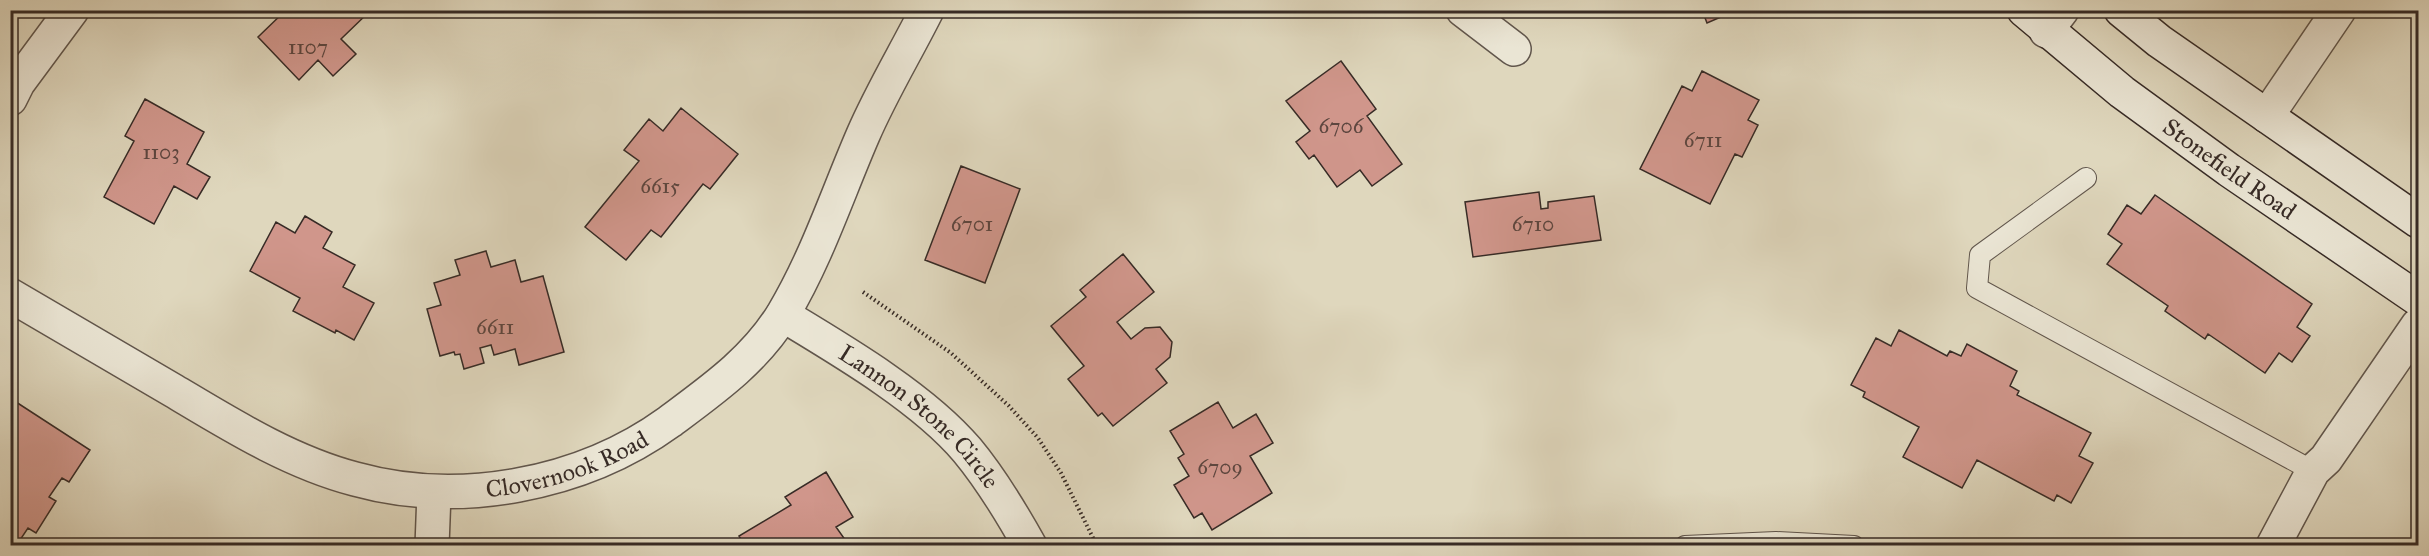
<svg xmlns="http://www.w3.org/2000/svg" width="2429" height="556" font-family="'IM FELL Great Primer',serif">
<rect width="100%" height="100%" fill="#dfd7bd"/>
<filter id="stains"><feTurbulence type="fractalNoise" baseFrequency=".00333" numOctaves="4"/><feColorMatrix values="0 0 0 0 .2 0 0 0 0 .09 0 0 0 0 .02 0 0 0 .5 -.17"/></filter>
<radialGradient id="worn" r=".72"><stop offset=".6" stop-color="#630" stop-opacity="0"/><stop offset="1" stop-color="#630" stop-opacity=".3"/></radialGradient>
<path fill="#d0968b" stroke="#372b26" stroke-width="1.5" d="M286,10H371L341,39L356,54L333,76L318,60L299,80L258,37Z
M1702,10H1737L1707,23Z
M1341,61L1376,109L1367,116L1402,164L1372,186L1360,170L1337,187L1314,155L1309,159L1296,142L1310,131L1286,101Z
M1702,71L1759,100L1748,120L1758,125L1742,157L1735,154L1710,204L1640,169L1682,86L1692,91Z
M145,99L204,132L187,164L210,177L197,199L174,186L154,224L104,197L134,141L125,136Z
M681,108L738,154L710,189L703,184L661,237L651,230L626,260L585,227L639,161L624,150L649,119L663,131Z
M961,166L1020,189L985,283L925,260Z
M1539,192L1541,209L1548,208V202L1594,196L1601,240L1473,257L1465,202Z
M2155,195L2312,304L2297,327L2310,336L2292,362L2279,353L2265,373L2208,334L2205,339L2165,311L2168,306L2107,264L2122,244L2108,234L2127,205L2141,214Z
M305,216L332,232L323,248L355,265L343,287L374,303L354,340L336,330L335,333L293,311L300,298L250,271L276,222L295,233Z
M486,251L491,267L515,260L521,282L543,276L564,352L519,365L515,349L494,355L491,345L480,348L484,363L464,369L460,354L455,355L454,352L440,356L427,309L441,305L434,283L460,275L455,260Z
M1123,254L1154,292L1117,322L1131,339L1145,328L1160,327L1172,342L1170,357L1156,369L1167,383L1113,426L1102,413L1098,416L1068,379L1084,366L1051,326L1086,297L1080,290Z
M1899,330L1947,356L1950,351L1961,356L1967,344L2017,371L2010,386L2019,391L2017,395L2091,433L2079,456L2093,463L2071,503L2057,495L2054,501L1977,460L1962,488L1903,457L1919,427L1863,397L1865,392L1851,385L1876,338L1891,346Z
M16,402L90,450L69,482L62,478L49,497L56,501L36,533L28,528L16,546H10V410Z
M1218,402L1233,428L1256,414L1273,443L1250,456L1272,493L1212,530L1202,513L1194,518L1174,485L1189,476L1178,458L1184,454L1170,431Z
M826,472L853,517L836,527L846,541L838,546H745L739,536L791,505L785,497Z"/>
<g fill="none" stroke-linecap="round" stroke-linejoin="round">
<g stroke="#61564c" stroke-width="22">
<path id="lane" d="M2086,178L1980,255L1977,288L2313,471
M1685,546L1776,542L1854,546"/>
</g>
<g stroke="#61564c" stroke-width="36">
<g id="street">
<path d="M1463,10L1514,49"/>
<path d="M2046,31L2062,10"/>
<path d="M10,99L18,83L72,10"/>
<path d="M2267,116L2339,10"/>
<path id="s1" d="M10,295C65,327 119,359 174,391C231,425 290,462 355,479C459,508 582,485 669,422C712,390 755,360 783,314C817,257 837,195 863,135C881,93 906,52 927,10"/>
<path id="s2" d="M783,315C841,350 923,398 967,450C992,480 1011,512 1030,546"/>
<path d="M432,546L434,493"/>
<path d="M2273,546L2313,471L2326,459L2418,325"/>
</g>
</g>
<g stroke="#372b26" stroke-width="36">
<g id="secondary">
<path id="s3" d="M2024,10L2122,92L2229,170L2418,299"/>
<path d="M2121,10L2159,41L2418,221"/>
</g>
</g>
<path stroke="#372b26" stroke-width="4" stroke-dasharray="1.5 3" stroke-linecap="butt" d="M1397,10L1398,11
M863,292L951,353L1009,406L1038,438L1061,473L1097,546"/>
<use href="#lane" stroke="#eae5d4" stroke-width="20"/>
<use href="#street" stroke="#eae5d4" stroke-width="33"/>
<use href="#secondary" stroke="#eae5d4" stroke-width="33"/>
</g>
<g text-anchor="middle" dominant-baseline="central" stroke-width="4.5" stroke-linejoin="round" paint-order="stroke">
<g font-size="21" fill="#5d463f">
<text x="308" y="47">1107</text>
<text x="1341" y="126">6706</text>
<text x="1703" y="140">6711</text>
<text x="161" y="152">1103</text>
<text x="660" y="186">6615</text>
<text x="972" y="224">6701</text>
<text x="1533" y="224">6710</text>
<text x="495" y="327">6611</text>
<text x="1220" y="467">6709</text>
</g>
<g font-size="24" fill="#372b26" stroke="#eae5d4">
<text stroke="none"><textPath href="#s3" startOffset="260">Stonefield Road</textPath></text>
<text stroke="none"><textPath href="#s2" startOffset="171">Lannon Stone Circle</textPath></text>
<text stroke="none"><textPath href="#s1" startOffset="609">Clovernook Road</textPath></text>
</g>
</g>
<rect width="2429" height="556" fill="none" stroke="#dfd7bd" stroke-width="36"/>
<rect x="12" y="12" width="2405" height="532" fill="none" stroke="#372b26" stroke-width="3"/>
<rect x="18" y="18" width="2393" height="520" fill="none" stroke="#372b26" stroke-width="1.5"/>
<rect width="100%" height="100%" filter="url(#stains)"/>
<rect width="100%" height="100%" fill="url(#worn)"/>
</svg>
